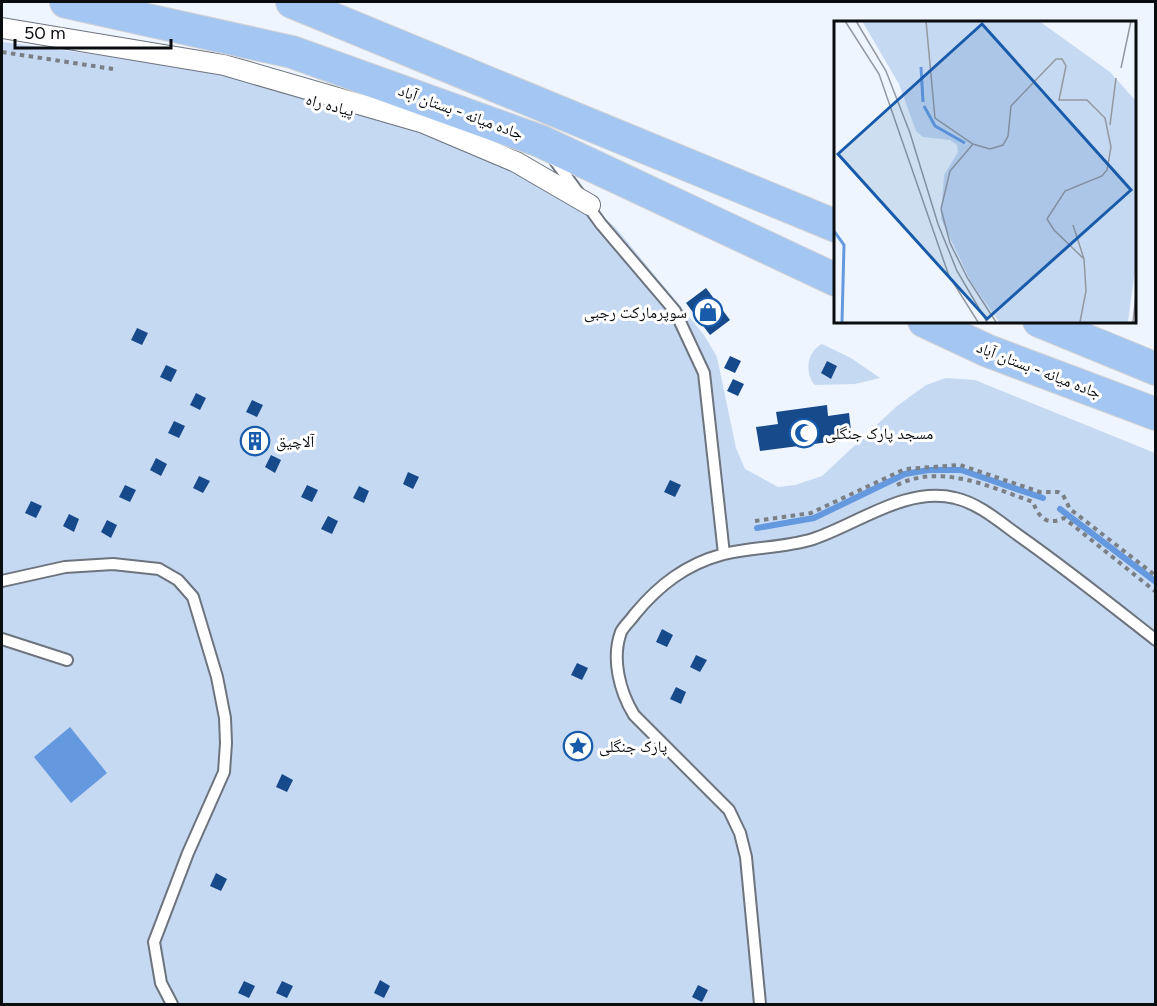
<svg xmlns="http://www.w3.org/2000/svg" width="1157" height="1006" font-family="Figtree,'Noto Naskh Arabic',sans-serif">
<rect width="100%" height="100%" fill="#eef5fe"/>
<path fill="#c6d9f2" d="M2,42L203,69L549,169L616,228L704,335L717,357L736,448L745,469L778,487L795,485L822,476L897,406L926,385L946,378L975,380L1155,453V1004H2Z
M822,344L851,358L880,378L855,384L815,385C804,373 807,351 822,344Z"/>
<path fill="#6499df" d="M70,727L107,773L71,803L34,757Z"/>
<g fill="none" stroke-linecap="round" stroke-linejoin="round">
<path stroke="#6499df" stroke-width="6" d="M1060,509L1156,582
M757,528L814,518L905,474L929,470H961L1043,498"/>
</g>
<path fill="#174a8a" d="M706,288L730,320L710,335L686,303Z
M137,328L148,333L142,345L131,340Z
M730,356L741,361L735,373L724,368Z
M827,361L837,366L831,379L821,373Z
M166,365L177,370L171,382L160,377Z
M733,379L744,384L738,396L727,391Z
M196,393L206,398L200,410L190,405Z
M252,400L263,405L257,417L246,412Z
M827,405L828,416L849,413L852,439L760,451L756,427L778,424L776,412Z
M174,421L185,426L179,438L168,433Z
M253,432L264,437L258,450L247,444Z
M271,455L281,460L275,473L265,467Z
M156,458L167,464L161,476L150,470Z
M408,472L419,477L413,489L403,484Z
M199,476L210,481L203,493L193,488Z
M670,480L681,485L675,497L664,492Z
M125,485L136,490L130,502L119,497Z
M307,485L318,490L312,502L301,497Z
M359,486L369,491L364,503L353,498Z
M31,501L42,506L36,518L25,513Z
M69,514L79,519L74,532L63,526Z
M328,516L338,521L332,534L321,529Z
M107,520L117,525L111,538L101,532Z
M662,629L673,635L667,647L656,642Z
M696,655L707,660L700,672L690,667Z
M577,663L588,668L582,680L571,675Z
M676,687L686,692L681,704L670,699Z
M282,774L293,780L287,792L276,787Z
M216,873L227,879L221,891L210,886Z
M380,980L390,986L384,998L374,993Z
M244,981L255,986L249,998L238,993Z
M282,981L293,986L287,998L276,993Z
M698,985L708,990L702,1002L692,997Z"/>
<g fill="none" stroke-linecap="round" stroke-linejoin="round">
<g stroke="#6d747e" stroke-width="14">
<path id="lane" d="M553,158L601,224L675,311L704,373L724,554
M2,581L65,567L113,564L159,569L178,580L193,597L217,677L225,718L226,743L224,772L188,853L154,942L161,983L172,1004
M2,639L67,660
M760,1004L746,857L740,833L729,810L634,715C620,692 611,659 621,632C624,626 631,620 635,614C659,585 686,564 724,554C753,547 784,548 813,539C858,524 906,486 955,498C978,503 1000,522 1018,535C1065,568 1110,604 1156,640"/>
</g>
<g stroke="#6d747e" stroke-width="22">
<path id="street" d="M2,28L224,65L424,123L516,162L590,205"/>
</g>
<g stroke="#d3d3d4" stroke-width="34">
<path id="primary" d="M66,2L292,52L540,141L836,280
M292,2L836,226
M924,321L988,351L1156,414
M1039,321L1156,369"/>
</g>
<path stroke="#7b8086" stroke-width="4" stroke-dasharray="4.5 4.5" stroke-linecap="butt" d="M2,52L113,69
M897,485C942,463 990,487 1033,502C1039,518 1047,526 1064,518L1156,592
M755,521L811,513L905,469L960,465L1040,492H1058L1063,495L1070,509L1156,576"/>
<use href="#lane" stroke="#fff" stroke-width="10"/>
<use href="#street" stroke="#fff" stroke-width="20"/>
<use href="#primary" stroke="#a4c6f2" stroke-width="32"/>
</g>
<defs>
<g id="shop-ring" transform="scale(1.5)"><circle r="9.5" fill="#fff" stroke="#185bab" stroke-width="1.5"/><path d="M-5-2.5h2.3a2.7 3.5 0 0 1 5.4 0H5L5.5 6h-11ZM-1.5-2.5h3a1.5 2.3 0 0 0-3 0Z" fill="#185bab"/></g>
<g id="mosque-ring" transform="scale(1.5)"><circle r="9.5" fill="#fff" stroke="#185bab" stroke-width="1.5"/><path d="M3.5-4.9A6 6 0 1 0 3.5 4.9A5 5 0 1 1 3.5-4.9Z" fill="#185bab"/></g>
<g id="building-ring" transform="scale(1.5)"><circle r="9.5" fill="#fff" stroke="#185bab" stroke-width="1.5"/><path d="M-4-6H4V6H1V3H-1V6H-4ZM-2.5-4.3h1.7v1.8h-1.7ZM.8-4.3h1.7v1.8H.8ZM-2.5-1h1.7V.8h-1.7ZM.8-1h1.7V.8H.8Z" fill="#185bab"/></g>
<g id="sight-ring" transform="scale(1.5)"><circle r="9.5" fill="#fff" stroke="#185bab" stroke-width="1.5"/><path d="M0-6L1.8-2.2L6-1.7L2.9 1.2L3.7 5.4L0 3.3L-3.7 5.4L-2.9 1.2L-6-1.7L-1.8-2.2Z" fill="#185bab"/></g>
</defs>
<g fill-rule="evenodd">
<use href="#shop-ring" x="708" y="312"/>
<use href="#mosque-ring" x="804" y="433"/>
<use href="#building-ring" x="255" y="441"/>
<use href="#sight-ring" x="578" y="746"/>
</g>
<g text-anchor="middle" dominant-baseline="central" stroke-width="6" stroke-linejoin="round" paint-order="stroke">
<g font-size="16" fill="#0a0d10" stroke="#fff">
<text transform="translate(330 105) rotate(15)">پیاده راه</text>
<text transform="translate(461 112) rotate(20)">جاده میانه - بستان آباد</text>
<text transform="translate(1039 370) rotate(21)">جاده میانه - بستان آباد</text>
</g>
<g font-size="16" fill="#0a0d10" stroke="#fff" text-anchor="start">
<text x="687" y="312" text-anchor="end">سوپرمارکت رجبی</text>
<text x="825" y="433">مسجد پارک جنگلی</text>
<text x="276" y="441">آلاچیق</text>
<text x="599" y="746">پارک جنگلی</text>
</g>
</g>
<g transform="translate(834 21)">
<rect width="302" height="302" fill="#eef5fe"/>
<path d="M28,0H205L276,51L301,79L302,241L294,301H165L137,261L107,198L110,154L124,131L123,124L116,119L89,116L82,110L65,63Z" fill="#c6d9f2"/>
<path fill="none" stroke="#6499df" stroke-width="3" d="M87,46L89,81M90,85L101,105L131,122M0,210L10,224L8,301"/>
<path fill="none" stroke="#93989f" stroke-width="1.5" d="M11,0L45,53L115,255L144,301M22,0L52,50L76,112L104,203L123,250L153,301M92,0L101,97L139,123L156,128L169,124L174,115L177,85L222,38H228L232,45L225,79H253L271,97L277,126L273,149L268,155L231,170L213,198L220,209L250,238L252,270L246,301M287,47L297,0M276,104L282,57M107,188L116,222L134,258L162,301M107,188L116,150L139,123M239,204L250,238M299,301L302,274"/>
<path fill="#185bab" fill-opacity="0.15" stroke="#185bab" stroke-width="3" d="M148,3L297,169L153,298L4,133Z"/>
<rect width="302" height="302" fill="none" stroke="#0a0d10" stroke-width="3"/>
</g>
<rect width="1157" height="1006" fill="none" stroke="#0a0d10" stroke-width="6"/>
<path d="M15 39v9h156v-9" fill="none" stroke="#0a0d10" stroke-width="3"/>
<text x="24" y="39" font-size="18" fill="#0a0d10" stroke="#ffffff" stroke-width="4.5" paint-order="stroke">50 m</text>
</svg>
